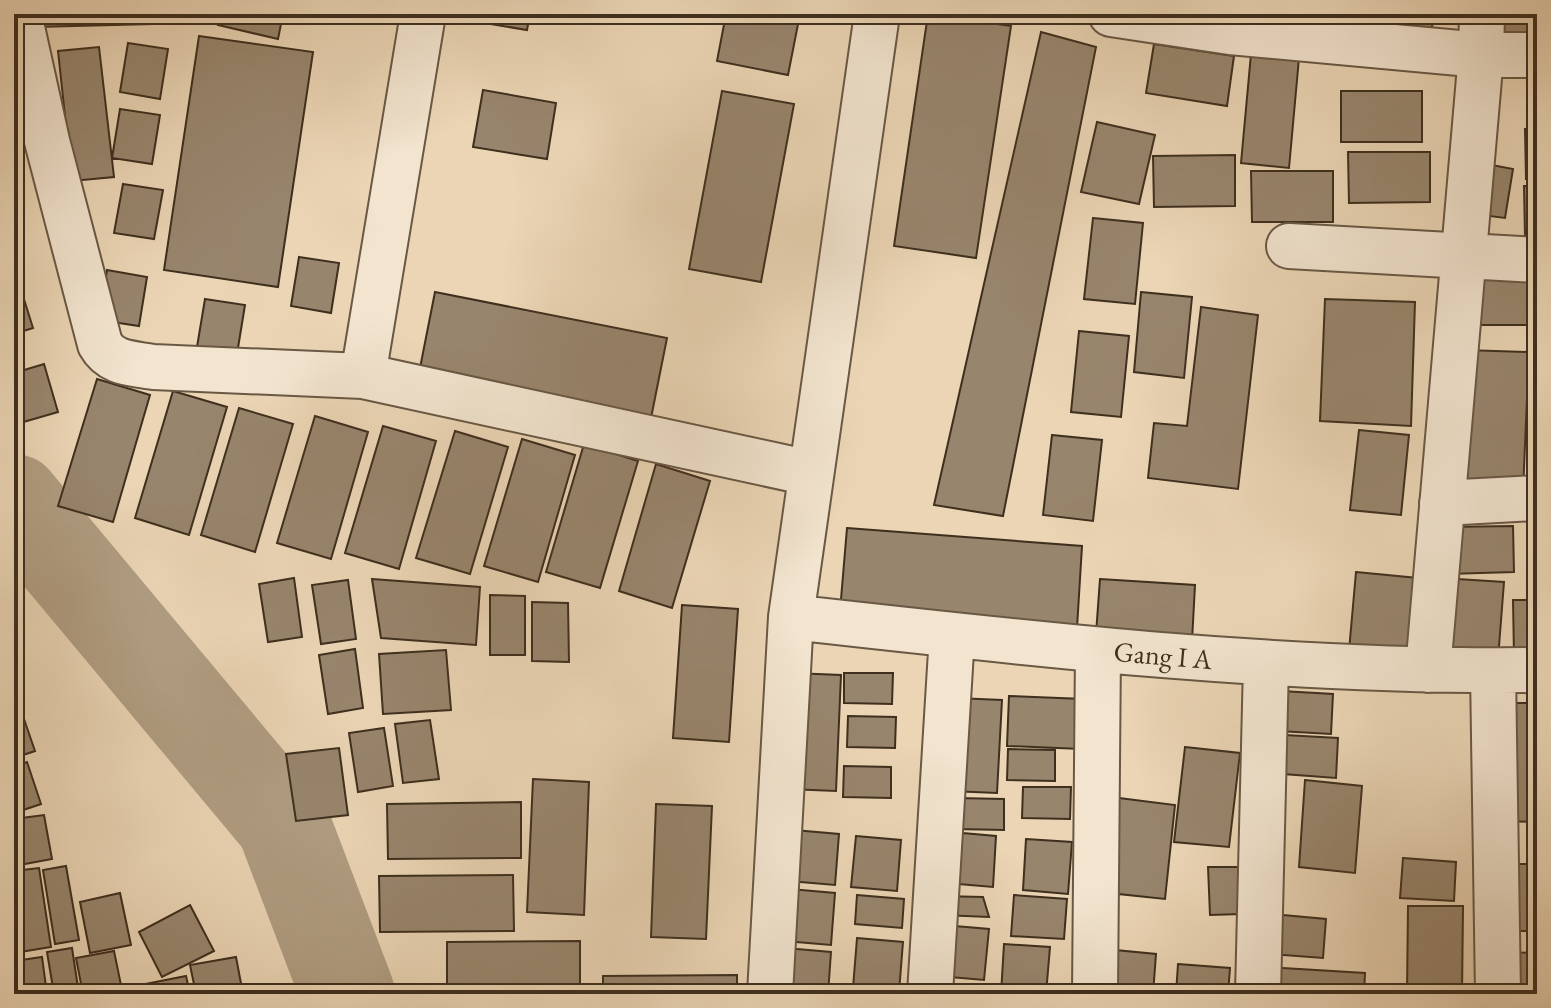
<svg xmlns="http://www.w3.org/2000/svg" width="1551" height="1008" font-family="'EB Garamond',serif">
<rect width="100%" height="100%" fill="#ebd5b5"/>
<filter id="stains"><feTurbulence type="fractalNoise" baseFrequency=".0025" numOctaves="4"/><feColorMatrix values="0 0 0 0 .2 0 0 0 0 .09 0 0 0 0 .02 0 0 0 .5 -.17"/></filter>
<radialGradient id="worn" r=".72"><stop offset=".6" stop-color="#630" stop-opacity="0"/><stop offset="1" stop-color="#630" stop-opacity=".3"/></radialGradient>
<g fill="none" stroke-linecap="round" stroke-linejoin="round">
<path stroke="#b09d82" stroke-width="94" d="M14,501L283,823L348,994"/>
</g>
<path fill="#98856d" stroke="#3e2f1e" stroke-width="2" d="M36,14H153V24L36,27Z
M221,14H283L278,39L218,25Z
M454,14H530L527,30L454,18Z
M726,14H800L788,75L717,61Z
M928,14L1011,26L976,258L894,246Z
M1293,14H1433L1431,44L1292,33Z
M1486,14H1537V32H1486Z
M1041,32L1096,47L1003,516L934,505Z
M199,36L313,52L278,287L164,270Z
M128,43L168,49L160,99L120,92Z
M1154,44L1234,56L1227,106L1146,93Z
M99,47L114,177L72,181L58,51Z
M1251,54L1299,58L1289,168L1241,163Z
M483,90L556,103L547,159L473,147Z
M722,91L794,104L761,282L689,269Z
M1341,91H1422V142H1341Z
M120,109L160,115L152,164L112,158Z
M1097,122L1155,135L1139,204L1081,192Z
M1525,129H1537V179H1526Z
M1348,152H1430V202L1349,203Z
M1235,155V206L1154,207L1153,156Z
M1481,163L1513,169L1505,218L1473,214Z
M1251,171H1333V222H1252Z
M123,184L163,190L154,239L114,233Z
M1524,186H1537V236H1525Z
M1093,218L1143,223L1135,304L1084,299Z
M299,257L339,263L331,313L291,306Z
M107,270L147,277L139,326L99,320Z
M1472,274L1537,275V325H1472Z
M18,280L33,328L14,334V282Z
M435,292L667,338L651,418L419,373Z
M1141,292L1192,297L1184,378L1134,372Z
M205,299L245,305L237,354L197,347Z
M1325,299L1415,302L1411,426L1320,421Z
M1201,307L1258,315L1238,489L1148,478L1154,423L1187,426Z
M1533,327H1537V458Z
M1079,331L1129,336L1121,417L1071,412Z
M1464,350L1529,352L1523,491L1459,489Z
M44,364L58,412L20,423L14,404V373Z
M97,379L150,395L113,522L58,506Z
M173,391L227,407L189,535L135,518Z
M239,408L293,424L255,552L201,535Z
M315,416L368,432L331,559L277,543Z
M383,426L436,441L399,569L345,553Z
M1359,430L1409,435L1401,515L1350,510Z
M455,431L508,447L470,574L416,558Z
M1052,435L1102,440L1093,521L1043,515Z
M522,439L575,455L538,582L484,566Z
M584,444L638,461L600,588L546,572Z
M656,464L710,481L672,608L619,591Z
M1513,526L1514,572L1447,574L1446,527Z
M847,528L1082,546L1077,628L840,611Z
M1356,572L1428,579L1421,658L1349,651Z
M294,578L302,637L268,642L259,584Z
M372,579L480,587L476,645L381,638Z
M1100,579L1195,585L1192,641L1096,634Z
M1457,579L1504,582L1498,659L1452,655Z
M348,580L356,639L321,644L312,585Z
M490,595L525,596V655H490Z
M1513,600H1537V656H1514Z
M532,602L568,603L569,662L532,661Z
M682,605L738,609L729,742L673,738Z
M355,649L363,708L328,714L319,655Z
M446,650L451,710L383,714L379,654Z
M792,673L841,675L836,791L788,789Z
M844,673H893L892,704L844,703Z
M1281,691L1333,694L1331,734L1278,731Z
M1009,696L1083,699L1081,749L1007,746Z
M955,698L1002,700L997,793L950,791Z
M1510,703H1537V822L1507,821Z
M848,716L896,717L895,748L847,747Z
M24,719L35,751L14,758V722Z
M430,720L439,779L403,783L395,724Z
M384,728L393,786L358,792L349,733Z
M1285,735L1338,738L1336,778L1283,774Z
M1185,747L1240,753L1229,847L1174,842Z
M339,748L348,815L296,821L286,754Z
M1008,749L1055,750V781L1007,780Z
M27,762L41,804L14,813V767Z
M844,766L891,767V798L843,797Z
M533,779L589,782L584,915L527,912Z
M1305,780L1362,786L1355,873L1299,867Z
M1023,787H1071L1070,819L1022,818Z
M956,798L1004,799V830L956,829Z
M1119,798L1175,805L1165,899L1109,893Z
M521,802V858L388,859L387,804Z
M656,804L712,806L706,939L651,937Z
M44,815L52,859L14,866V819Z
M794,830L839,834L835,885L789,881Z
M951,832L996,836L993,887L947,883Z
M856,836L901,840L897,891L851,887Z
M1026,839L1072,842L1068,894L1023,890Z
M1403,858L1456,862L1454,901L1400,898Z
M1505,864H1537V931H1504Z
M66,866L79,940L55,944L43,870Z
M1208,867H1239L1241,914L1210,915Z
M39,868L51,947L14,953V871Z
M513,875L514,931L380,932L379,876Z
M790,889L835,893L831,945L785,941Z
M120,893L131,945L90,953L80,902Z
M857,895L904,899L902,928L855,924Z
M1014,895L1067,899L1064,939L1011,936Z
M941,896L983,897L989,917L941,915Z
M190,905L214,951L162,977L139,932Z
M1408,906H1463L1462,994H1407Z
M1272,914L1326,919L1323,958L1270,954Z
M943,925L989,929L984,980L939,976Z
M857,938L903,942L899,992L853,988Z
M580,941V994H447V942Z
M1004,944L1050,947L1046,994H1001Z
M72,948L79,994H54L47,952Z
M785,948L831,952L828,994H782Z
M1105,949L1156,954L1153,994H1101Z
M114,951L122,990L105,994H83L76,958Z
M1503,952L1537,953V994H1503Z
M42,957L47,994H14V961Z
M236,957L243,994H196L190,965Z
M1178,964L1230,968L1228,994H1176Z
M1267,967L1365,973L1364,994H1266Z
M737,975V994H603V976Z
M186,976L190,994H126L125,988Z"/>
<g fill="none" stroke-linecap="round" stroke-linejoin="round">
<g stroke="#695844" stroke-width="48">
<path id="minor" d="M19,14L47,141L100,344C111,364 132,363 153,367L363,376L810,473
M1111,14L1230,32L1481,55H1537
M1289,246L1537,260
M363,376L423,14
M1442,503L1537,498
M791,617C1039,645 1287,673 1537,670
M1428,670L1481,55L1482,14
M1493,671L1498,994
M770,994L791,617L877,14
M930,994L952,635
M1095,994L1098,650
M1258,994L1266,664"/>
</g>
<use href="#minor" stroke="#f2e4cf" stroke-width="44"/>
</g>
<g text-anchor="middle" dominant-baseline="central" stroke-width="6" stroke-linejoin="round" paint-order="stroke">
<g font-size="28" fill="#3e2f1e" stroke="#f2e4cf">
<text transform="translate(1163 655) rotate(5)">Gang I A</text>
</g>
</g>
<rect width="1551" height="1008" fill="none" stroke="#ebd5b5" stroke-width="48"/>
<rect x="16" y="16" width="1519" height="976" fill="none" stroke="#3e2f1e" stroke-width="4"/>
<rect x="24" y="24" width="1503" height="960" fill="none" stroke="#3e2f1e" stroke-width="2"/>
<rect width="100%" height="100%" filter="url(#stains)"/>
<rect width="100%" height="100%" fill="url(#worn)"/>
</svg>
